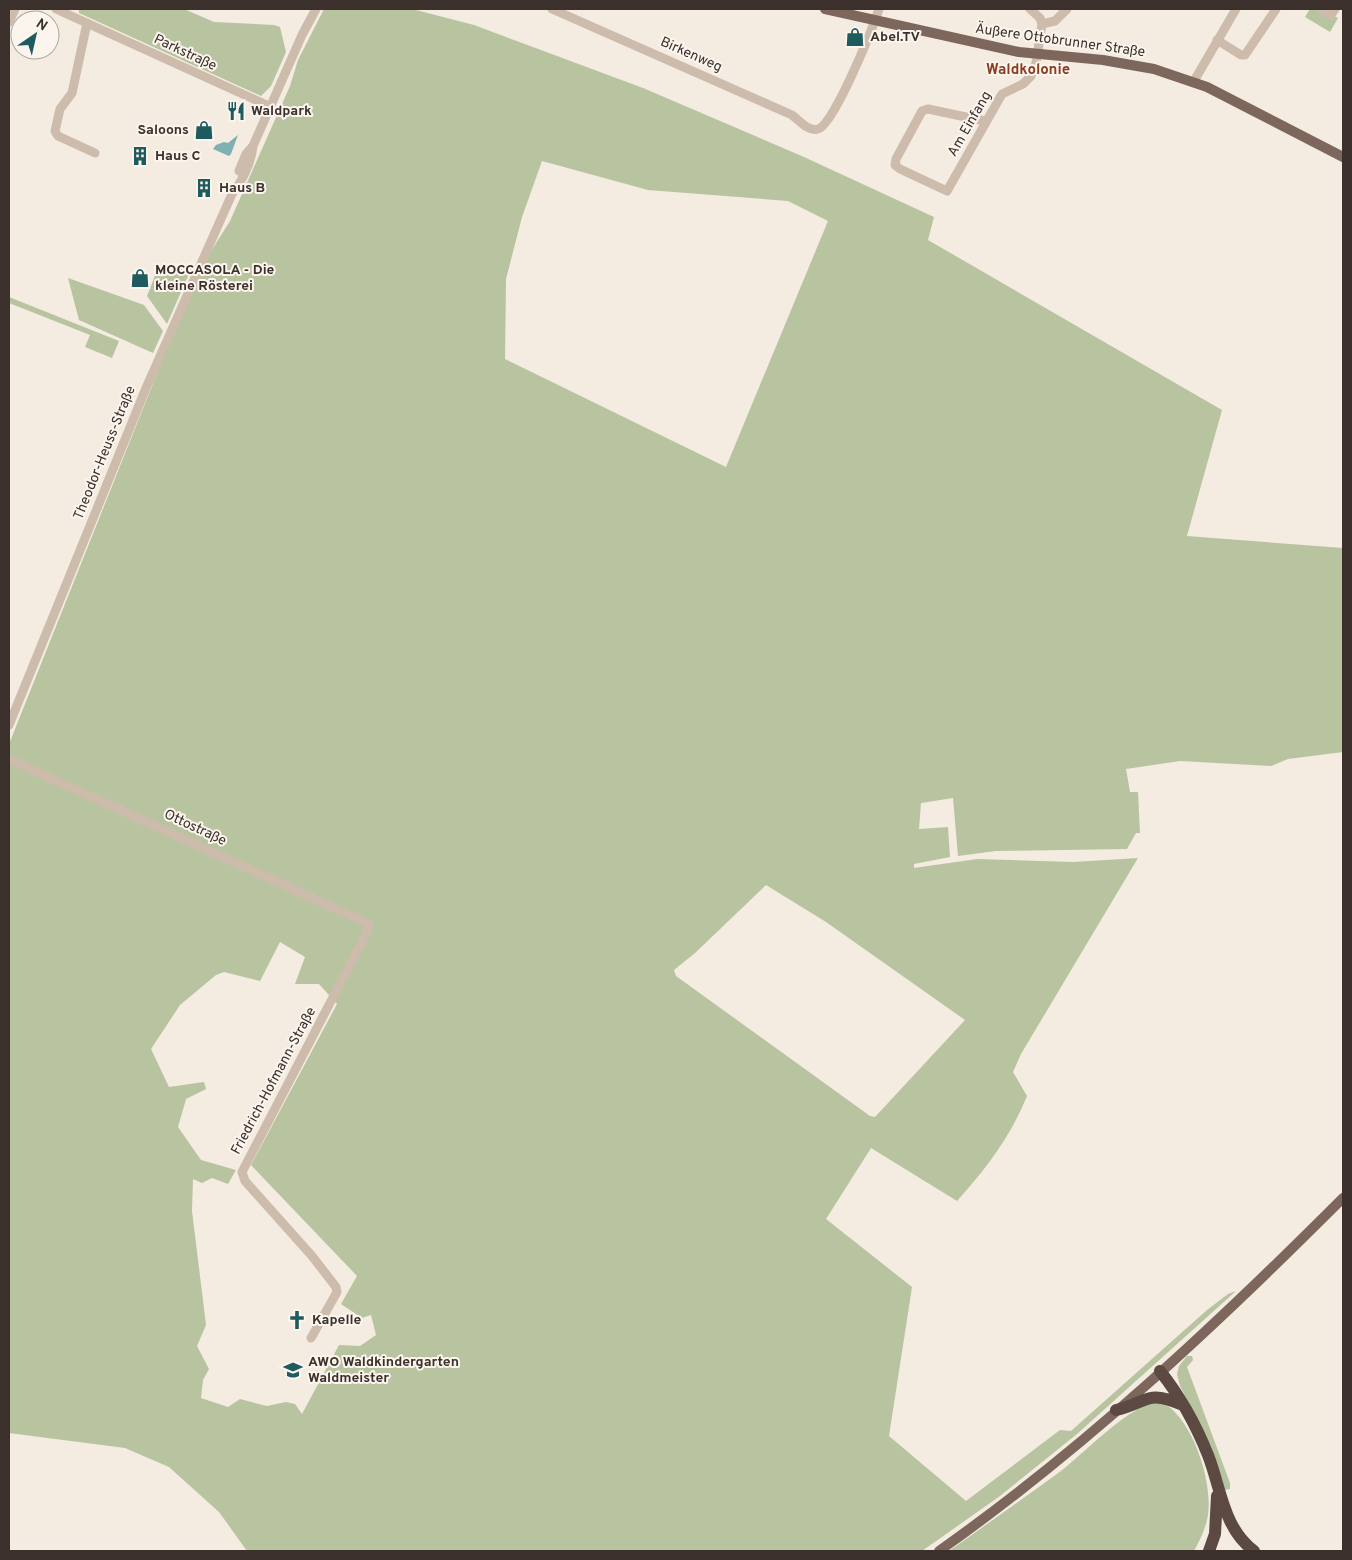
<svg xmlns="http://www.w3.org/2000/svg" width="1352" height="1560" font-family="Overpass,sans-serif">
<rect width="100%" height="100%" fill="#f4ebe1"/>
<path fill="#b8c4a0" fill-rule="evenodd" d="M79,9H184L214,22L274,25L280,27L286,52L271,86L261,96L79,13Z
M324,9H412L474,25L643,88L804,157L934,217L928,240L1222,410L1187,536L1343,548V752L1288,759L1271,766L1180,761L1126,769L1130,792H1138L1140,833H1136L1127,849L996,851L958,856L953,798L921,803L919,829L948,827L950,857L914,864V868L977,859L1073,862L1138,858L1021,1054L1013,1072L1027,1096C1011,1136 985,1170 957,1201L871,1148L826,1219L912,1287L889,1436L966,1501L1060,1430L1071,1431L1207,1310L1228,1294L1236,1291L1077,1434L1000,1496L922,1551H247L219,1512L169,1467L125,1448L9,1433V744L164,356L208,256L230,221L290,86L298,60ZM542,161L648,190L788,201L828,221L726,467L505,359L506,279L522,217ZM766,885L826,922L965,1020L875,1117L870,1116L676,976L674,970L695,953ZM280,942L305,957L295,984H319L337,1004L251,1165L357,1276L341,1304L362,1318L371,1315L376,1335L360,1346L339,1345L302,1414L295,1404L286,1402L267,1406L240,1399L228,1407L201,1398L203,1380L209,1369L197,1346L206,1325L192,1211L193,1179L202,1183L212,1178L228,1184L236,1170L201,1160L178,1127L186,1099L206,1089L204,1082L169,1087L151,1049L180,1005L216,975L224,972L260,981Z
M1310,9H1314L1332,20L1334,16L1338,18L1330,32L1305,17Z
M192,267L167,324L147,296L156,273Z
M68,278L144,305L163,331L153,353L79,320Z
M9,297L119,341L112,358L85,347L90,335L9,303Z
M1187,1356H1192L1193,1360L1187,1367L1230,1483V1489L1225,1490L1211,1446L1180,1386L1177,1374L1179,1366Z
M1160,1401C1192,1416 1213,1481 1208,1515C1206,1528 1200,1540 1194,1551H949C987,1524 1024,1498 1061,1471C1087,1451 1130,1404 1160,1401Z"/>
<path fill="#7fb0b2" d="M238,135L231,154L229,156L213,149L216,145L224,142L228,143Z"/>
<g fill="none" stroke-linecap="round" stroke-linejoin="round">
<path stroke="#cdbbac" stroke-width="9" d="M56,9L271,107
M552,9L792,115C799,120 808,132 818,129C834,125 873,27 879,9
M1030,9L1040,18L1042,24
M1320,9L1331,15L1335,9
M9,22L15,9
M87,23L72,93L60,109L55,131L58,136L95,153
M1042,24L1055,21L1067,9
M1217,40L1241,55H1245L1276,9
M1194,81L1236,9
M985,121L928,109L922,111L896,159L895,165L900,169L947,191L1002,94L1023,84L1031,76L1036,63L1042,24
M239,171L246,154L253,146
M9,725L146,388L232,194C242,181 251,163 253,146L302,35L316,9
M9,759L369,924L368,930L242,1172L245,1181L312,1256L336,1287L337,1292L311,1338"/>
<path stroke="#7d675c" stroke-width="10" d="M825,9L1019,52L1103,60L1154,69L1207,87L1343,157
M939,1551C1085,1448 1217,1324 1343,1198"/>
<path stroke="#5c4a42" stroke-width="12" d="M1160,1371C1180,1396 1196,1425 1208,1455C1221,1488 1223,1528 1254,1551
M1116,1410C1149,1402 1146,1389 1183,1405
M1209,1551L1215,1534L1217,1496"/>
</g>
<defs>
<g id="shop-bare" transform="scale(1.5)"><path d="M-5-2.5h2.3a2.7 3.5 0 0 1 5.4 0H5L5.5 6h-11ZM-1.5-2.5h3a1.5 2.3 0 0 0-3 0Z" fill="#1f5a5e" stroke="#fbf5ee" stroke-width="2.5" paint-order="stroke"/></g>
<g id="restaurant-bare" transform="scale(1.5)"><path d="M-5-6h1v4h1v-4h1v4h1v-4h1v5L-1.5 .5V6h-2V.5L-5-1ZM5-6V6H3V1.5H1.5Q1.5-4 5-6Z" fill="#1f5a5e" stroke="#fbf5ee" stroke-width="2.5" paint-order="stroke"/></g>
<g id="building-bare" transform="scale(1.5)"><path d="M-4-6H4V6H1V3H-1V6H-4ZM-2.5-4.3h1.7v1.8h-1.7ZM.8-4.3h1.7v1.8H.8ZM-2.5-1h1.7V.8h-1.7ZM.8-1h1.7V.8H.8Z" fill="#1f5a5e" stroke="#fbf5ee" stroke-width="2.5" paint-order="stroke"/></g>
<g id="church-bare" transform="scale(1.5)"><path d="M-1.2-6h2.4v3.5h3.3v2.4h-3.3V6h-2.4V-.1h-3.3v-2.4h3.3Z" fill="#1f5a5e" stroke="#fbf5ee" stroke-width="2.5" paint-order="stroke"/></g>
<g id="school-bare" transform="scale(1.5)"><path d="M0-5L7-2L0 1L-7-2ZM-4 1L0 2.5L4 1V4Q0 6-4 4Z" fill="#1f5a5e" stroke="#fbf5ee" stroke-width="2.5" paint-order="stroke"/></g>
</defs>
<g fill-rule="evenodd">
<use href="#shop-bare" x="855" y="37"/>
<use href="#restaurant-bare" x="236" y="111"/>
<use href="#shop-bare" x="204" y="130"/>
<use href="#building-bare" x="140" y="156"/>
<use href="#building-bare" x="204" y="188"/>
<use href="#shop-bare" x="140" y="278"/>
<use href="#church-bare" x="297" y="1320"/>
<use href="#school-bare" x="293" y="1370"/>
</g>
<g text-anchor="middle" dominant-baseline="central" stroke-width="4" stroke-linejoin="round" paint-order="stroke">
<g font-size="14" font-weight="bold" fill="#3b302b" stroke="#fbf5ee" text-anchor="start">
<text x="870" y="37">Abel.TV</text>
<text x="251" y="111">Waldpark</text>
<text x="189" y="130" text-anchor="end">Saloons</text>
<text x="155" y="156">Haus C</text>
<text x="219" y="188">Haus B</text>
<text x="155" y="270">MOCCASOLA - Die<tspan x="155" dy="16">kleine Rösterei</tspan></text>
<text x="312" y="1320">Kapelle</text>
<text x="308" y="1362">AWO Waldkindergarten<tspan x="308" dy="16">Waldmeister</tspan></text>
</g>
<g font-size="14" fill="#3b302b" stroke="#fbf5ee">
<text transform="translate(1060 41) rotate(8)">Äußere Ottobrunner Straße</text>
<text transform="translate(185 53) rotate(25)">Parkstraße</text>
<text transform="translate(691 55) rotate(24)">Birkenweg</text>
<text transform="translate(970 124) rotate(-60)">Am Einfang</text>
<text transform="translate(105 453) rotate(-68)">Theodor-Heuss-Straße</text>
<text transform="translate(195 828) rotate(25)">Ottostraße</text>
<text transform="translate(274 1081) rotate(-62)">Friedrich-Hofmann-Straße</text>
</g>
<g font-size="15" font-weight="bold" fill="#8c3b22" stroke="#fbf5ee">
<text x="1028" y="70">Waldkolonie</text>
</g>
</g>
<rect width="1352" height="1560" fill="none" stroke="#3b302b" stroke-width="20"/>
<g transform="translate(35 35) rotate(34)"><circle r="24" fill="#fbf5ee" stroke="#aea6a0"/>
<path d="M0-4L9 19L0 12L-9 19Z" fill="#1f5a5e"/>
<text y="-8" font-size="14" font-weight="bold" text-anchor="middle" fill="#3b302b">N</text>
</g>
</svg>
